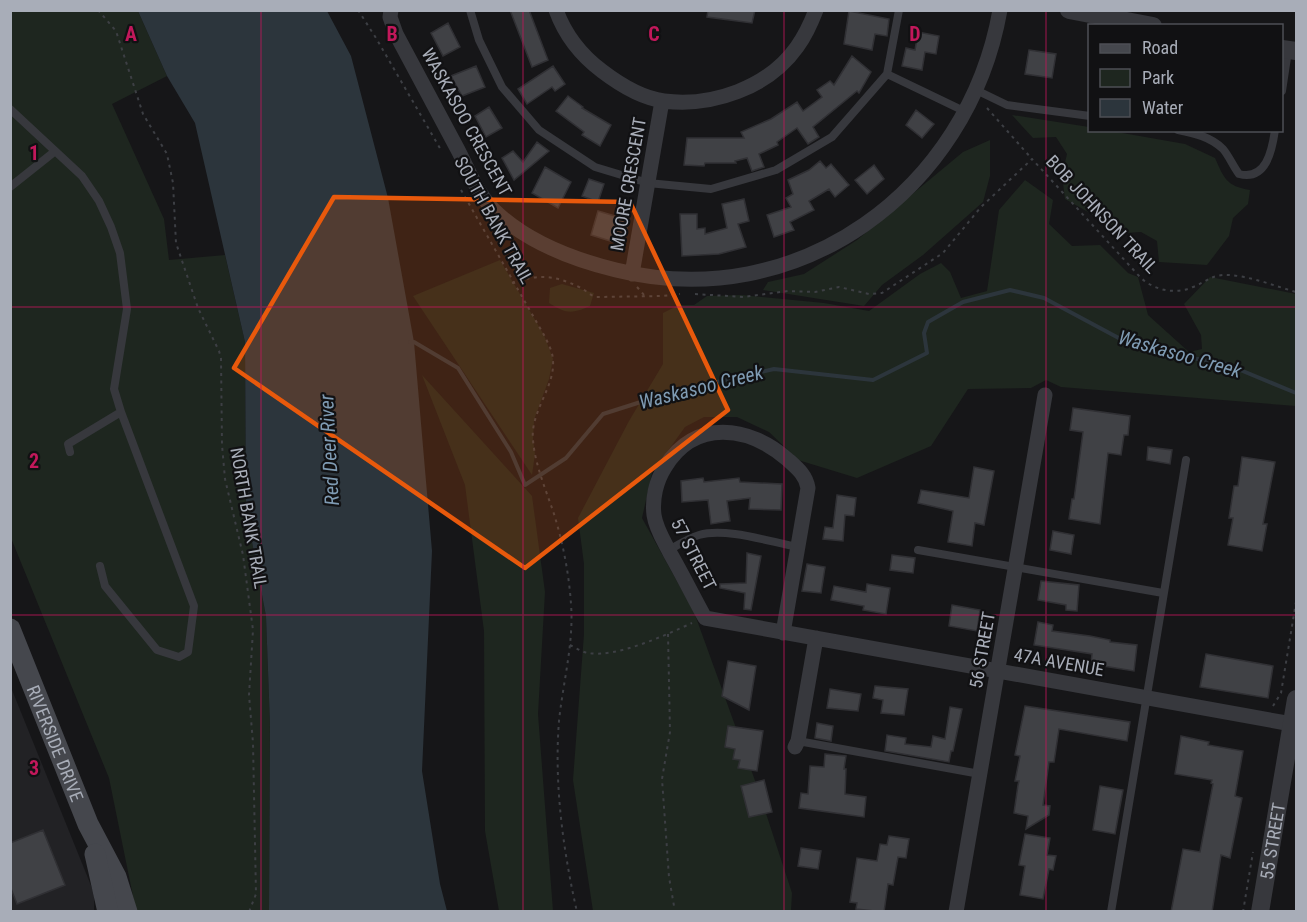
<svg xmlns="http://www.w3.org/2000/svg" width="1307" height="922" font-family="'Roboto Condensed',sans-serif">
<rect width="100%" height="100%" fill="#161618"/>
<path fill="#222225" d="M10,685L94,893V911H11Z"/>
<path fill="#1e261f" d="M10,11H138L167,76L112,104L164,219L169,260L225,255L245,342L246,510L266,616L270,725L269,911H136L109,778L11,538Z
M1012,115L1089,127L1090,130L1111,131L1185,144L1215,158C1224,178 1226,186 1250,190L1248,204L1233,218L1229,236L1207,265L1159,262L1157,241L1141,232L1125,233L1065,199L1062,175L1067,154L1056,137L1033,138Z
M990,140V176L983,202L923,255L882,285L864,306L763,290L768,282L804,274L857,240L963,152Z
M1025,180L1053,200L1049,224L1072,246L1100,245L1128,273L1138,277L1148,315L1189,352L1202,349L1201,335L1184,304L1210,277L1296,294V406L1061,387L1046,380L1031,388L968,389L931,446L857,478L798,460L769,432L737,417H704L685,427L652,473L642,518L694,612L757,786L792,893L791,911H593L573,780L584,634V564L578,518L629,421L663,364V313L679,305H694L707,296L742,295L824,303L869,311L920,274L941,263L950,272L961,298L987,291L999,210Z
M500,260L544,335L553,359L549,379L534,420L533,439L535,454L532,475L413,296Z
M562,284L594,293L590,306C572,314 566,314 549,303L550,288Z
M422,375L532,496L545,592L538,714L553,911H499L485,831L484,631L465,485Z"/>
<path fill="#2c353c" d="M138,11H327L351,56L388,198L414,342L432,551L422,771L440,884L447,911H269L270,725L266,616L246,510L245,342L195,123L167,76Z"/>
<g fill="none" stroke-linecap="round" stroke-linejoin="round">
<path stroke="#2c353c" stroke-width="4" d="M410,342H414L458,368L511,452L525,485L566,458L603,414L669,393L774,369L873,380L927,353L924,333L928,322L963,302L1010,290L1044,298L1128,343L1174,356L1221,362L1296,393"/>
</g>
<path fill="#404145" stroke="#303034" stroke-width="1.5" d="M510,10H529L548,60L532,67Z
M708,10H755L752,23L707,17Z
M849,11L889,19L887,36L875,34L872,50L844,44Z
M448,23L460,47L443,56L431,33Z
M918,32L939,36L936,54L925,52L922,70L902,66L906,48L915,50Z
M1029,50L1056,54L1052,78L1025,74Z
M852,56L871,72L859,93L857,91L813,127L819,137L808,144L797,128L777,142L778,145L759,154L764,167L752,171L747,158L735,161L736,163H705L704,166L684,165L687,138H744L741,132L771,119L797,102L803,111L822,97L817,90L830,81L834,85Z
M476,66L485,87L462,96L451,76Z
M553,66L565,84L555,91L552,87L527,104L518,89Z
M568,96L583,107L582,108L611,125L600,146L582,135L584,132L556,111Z
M489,107L502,128L486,137L475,116Z
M916,110L934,124L922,138L906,125Z
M537,142L549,151L514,180L502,158L513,151L523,162Z
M820,161L826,168L831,164L849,185L835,197L829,189L809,201L814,210L790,222L794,230L774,237L767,215L791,207L786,198L793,194L788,180L809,170Z
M874,165L884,179L867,194L855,180Z
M545,167L571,182L558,208L532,193Z
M589,179L604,184L598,202L582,196Z
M744,199L749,221L738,224L746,247L719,254L682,256L680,214H697V229L705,228V234L727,228L722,204Z
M598,211L629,220L623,245L591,235Z
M1073,408L1130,416L1128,435H1124L1121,455L1108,453L1100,524L1069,519L1072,499H1074L1083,432L1070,430Z
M1148,447L1172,450L1170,464L1147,460Z
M1242,457L1275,462L1263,524H1267L1262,551L1228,545L1233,518H1229L1234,486H1238Z
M974,467L994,471L984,525L975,523L972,546L948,542L953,511L918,503L921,490L969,498Z
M703,478L704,482L739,478L740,482L782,484L781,510L749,509L750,498L727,501L730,521L711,524L708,500L682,502L681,481Z
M837,495L856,498L854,516L845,515L843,541L823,539L825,527L833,528Z
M1053,531L1074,535L1071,554L1050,550Z
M747,553L761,556L751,610L744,609L745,593L720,588V584L746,583Z
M892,555L915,558L913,573L890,570Z
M807,564L825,567L821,593L802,591Z
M1041,581L1079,585L1077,611L1066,610V605L1038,600Z
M867,584L890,588L886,614L863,610L864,606L831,600L834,586L866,592Z
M952,605L980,610L977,631L949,626Z
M1038,622L1053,625L1052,631L1090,636L1110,640V642L1137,645L1134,671L1091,664L1092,654L1034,645Z
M1206,654L1273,666L1268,698L1200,687Z
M728,661L756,666L749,710L722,696Z
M875,686L908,689L904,715L881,713L883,700L873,698Z
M830,689L861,694L858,711L827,708Z
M1025,706L1130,722L1127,741L1059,729L1054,762H1049L1043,805L1050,806L1049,815L1026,829L1028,816L1014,813L1018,785L1019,781H1015L1020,756L1015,755Z
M950,707L962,709L953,751H951L949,762L885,751L887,735L906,738L905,744L931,747L933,736L945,739Z
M817,723L833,726L831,741L815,738Z
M728,726L763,731L757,771L738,768L740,760L733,759L735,749L725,747Z
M1181,736L1209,742L1208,745L1243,751L1235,796L1242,798L1230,858L1221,855L1212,912H1171L1183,849L1200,852L1213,784L1211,783L1212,780L1175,774Z
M825,754L846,756L844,769H846L845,794L866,797L864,817L799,808L801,793L808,794L810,766L824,767Z
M764,780L772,812L749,817L741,786Z
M1100,786L1123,790L1115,834L1093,830Z
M43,830L65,885L17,904L10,886V843Z
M1025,834L1050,838L1047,855L1056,856L1053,870L1049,869L1043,899L1020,895L1025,866L1019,865Z
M889,836L909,839L906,858L898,857L893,885L888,884L884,912L856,909L857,903L850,902L857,858L877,861L880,844L887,845Z
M801,848L821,851L818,869L798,866Z"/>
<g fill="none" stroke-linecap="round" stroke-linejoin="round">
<path stroke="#3d3f44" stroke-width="2" stroke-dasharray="3 4.5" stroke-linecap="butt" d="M98,10L116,31L143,114L167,154L173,183L176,243L198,308L219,351L221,358L222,445L225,479L243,555L253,630L249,695L253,743L256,894L249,912
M358,10L376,38L441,150
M987,108L1032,159
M461,190L544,335C548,343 553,352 553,361C555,387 530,412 533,440C535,465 546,490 554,514C563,543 569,574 571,604C574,643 563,682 559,721C554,784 563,850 577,912
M512,283C537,274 555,275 579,287C586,290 589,295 596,297L663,296L680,294
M637,287L645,296
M695,294L743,297L788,291L815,292L839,287L869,294L882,293L943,253L981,207L1032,159L1140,277C1153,290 1175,295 1193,287C1206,282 1212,274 1228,275C1250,276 1275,286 1296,292
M668,634L670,732L662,779L669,877L674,906L673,912
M570,645C576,648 582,652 588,653C616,658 666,635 692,623
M1273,706L1281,693L1296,602
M1243,912L1253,852"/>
<path stroke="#37383d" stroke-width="8" d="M470,10L479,40L502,87L539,130L595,167L648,183L711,189L776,170L832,137L887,74L899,10
M887,74L964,111
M976,90L1007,105L1090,116
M1282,91L1288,51
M10,109L82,176L99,201L111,227L120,253L127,309L114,389L121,412L194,606L188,652L179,657L157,650L105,586L100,566
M1178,130C1194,133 1211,137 1223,149C1229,156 1233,166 1239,174C1266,181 1272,151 1275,130
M10,187L54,152
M70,452L68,444L121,412
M669,550C678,545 688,538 699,535C726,527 770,542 798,547
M918,550L1163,593
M798,741L980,774
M1111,912L1186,460"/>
<path stroke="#37383d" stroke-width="15" d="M391,10L390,17L396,34C416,72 437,111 458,150C469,171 479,198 498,214C530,243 575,260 616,270C798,315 968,191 1000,10
M556,10C565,35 582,56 602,71C619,84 642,98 664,101C712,107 768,88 797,47C805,36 811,23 816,10
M632,274L662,101
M783,633L808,488C806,475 797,468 787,459C749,426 695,418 665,467C656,481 652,499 654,515C656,529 664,541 670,553C682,574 693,596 705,618L1292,724
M795,747L798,741L816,638
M956,912L1045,395"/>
<g stroke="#37383d" stroke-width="18">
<path d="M1069,10L1153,26"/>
<path d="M1282,49L1296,51"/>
<path id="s1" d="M1260,912L1296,699"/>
</g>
<g stroke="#45474d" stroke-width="21">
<path id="s2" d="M10,629L88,824L116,877L127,912"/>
<path d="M95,854L108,912"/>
</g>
</g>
<path fill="#e8590c" fill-opacity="0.2" stroke="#e8590c" stroke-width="4.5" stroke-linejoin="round" d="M334,197L630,202L728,410L525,568L234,368Z"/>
<path fill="none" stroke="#c2185b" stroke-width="1.5" stroke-opacity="0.55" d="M261,10V912M523,10V912M784,10V912M1046,10V912M10,307H1296M10,615H1296"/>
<g text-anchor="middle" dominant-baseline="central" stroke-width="4.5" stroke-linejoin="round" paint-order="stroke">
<g font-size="18" fill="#a8adb8" stroke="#111113">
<text transform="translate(467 122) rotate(61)">WASKASOO CRESCENT</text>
<text transform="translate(628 184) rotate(-80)">MOORE CRESCENT</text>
<text transform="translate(1102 214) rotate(47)">BOB JOHNSON TRAIL</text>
<text transform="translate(494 220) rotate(61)">SOUTH BANK TRAIL</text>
<text transform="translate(249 518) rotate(80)">NORTH BANK TRAIL</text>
<text transform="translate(694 554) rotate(63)">57 STREET</text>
<text transform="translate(982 650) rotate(-80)">56 STREET</text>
<text transform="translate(1059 662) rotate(10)">47A AVENUE</text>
<text stroke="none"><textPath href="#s2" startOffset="123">RIVERSIDE DRIVE</textPath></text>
<text stroke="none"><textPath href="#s1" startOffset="72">55 STREET</textPath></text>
</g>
<g font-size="20" font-style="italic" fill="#7f9bb3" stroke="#111113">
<text transform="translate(1180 354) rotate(16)">Waskasoo Creek</text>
<text transform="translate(701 387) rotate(-14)">Waskasoo Creek</text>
<text transform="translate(329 450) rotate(-93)">Red Deer River</text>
</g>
</g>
<g font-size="20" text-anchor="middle" font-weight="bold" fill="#c2185b" stroke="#111113" stroke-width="4.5" stroke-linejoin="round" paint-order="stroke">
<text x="131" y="41">A</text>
<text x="392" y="41">B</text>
<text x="654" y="41">C</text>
<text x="915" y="41">D</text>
<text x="34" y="160">1</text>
<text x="34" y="468">2</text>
<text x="34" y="775">3</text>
</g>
<rect width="1307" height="922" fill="none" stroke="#a8adb8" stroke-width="24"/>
<rect x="1088" y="24" width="195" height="108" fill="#111113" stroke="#4d4f55" stroke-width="1.5"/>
<rect x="1100" y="44" width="30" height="9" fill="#45474d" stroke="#4d4f55" stroke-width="1.5"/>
<text x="1142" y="54" font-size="18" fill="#a8adb8">Road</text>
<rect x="1100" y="69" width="30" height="18" fill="#1e261f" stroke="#4d4f55" stroke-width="1.5"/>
<text x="1142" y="84" font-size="18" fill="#a8adb8">Park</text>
<rect x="1100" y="99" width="30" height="18" fill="#2c353c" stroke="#4d4f55" stroke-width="1.5"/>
<text x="1142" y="114" font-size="18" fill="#a8adb8">Water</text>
</svg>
